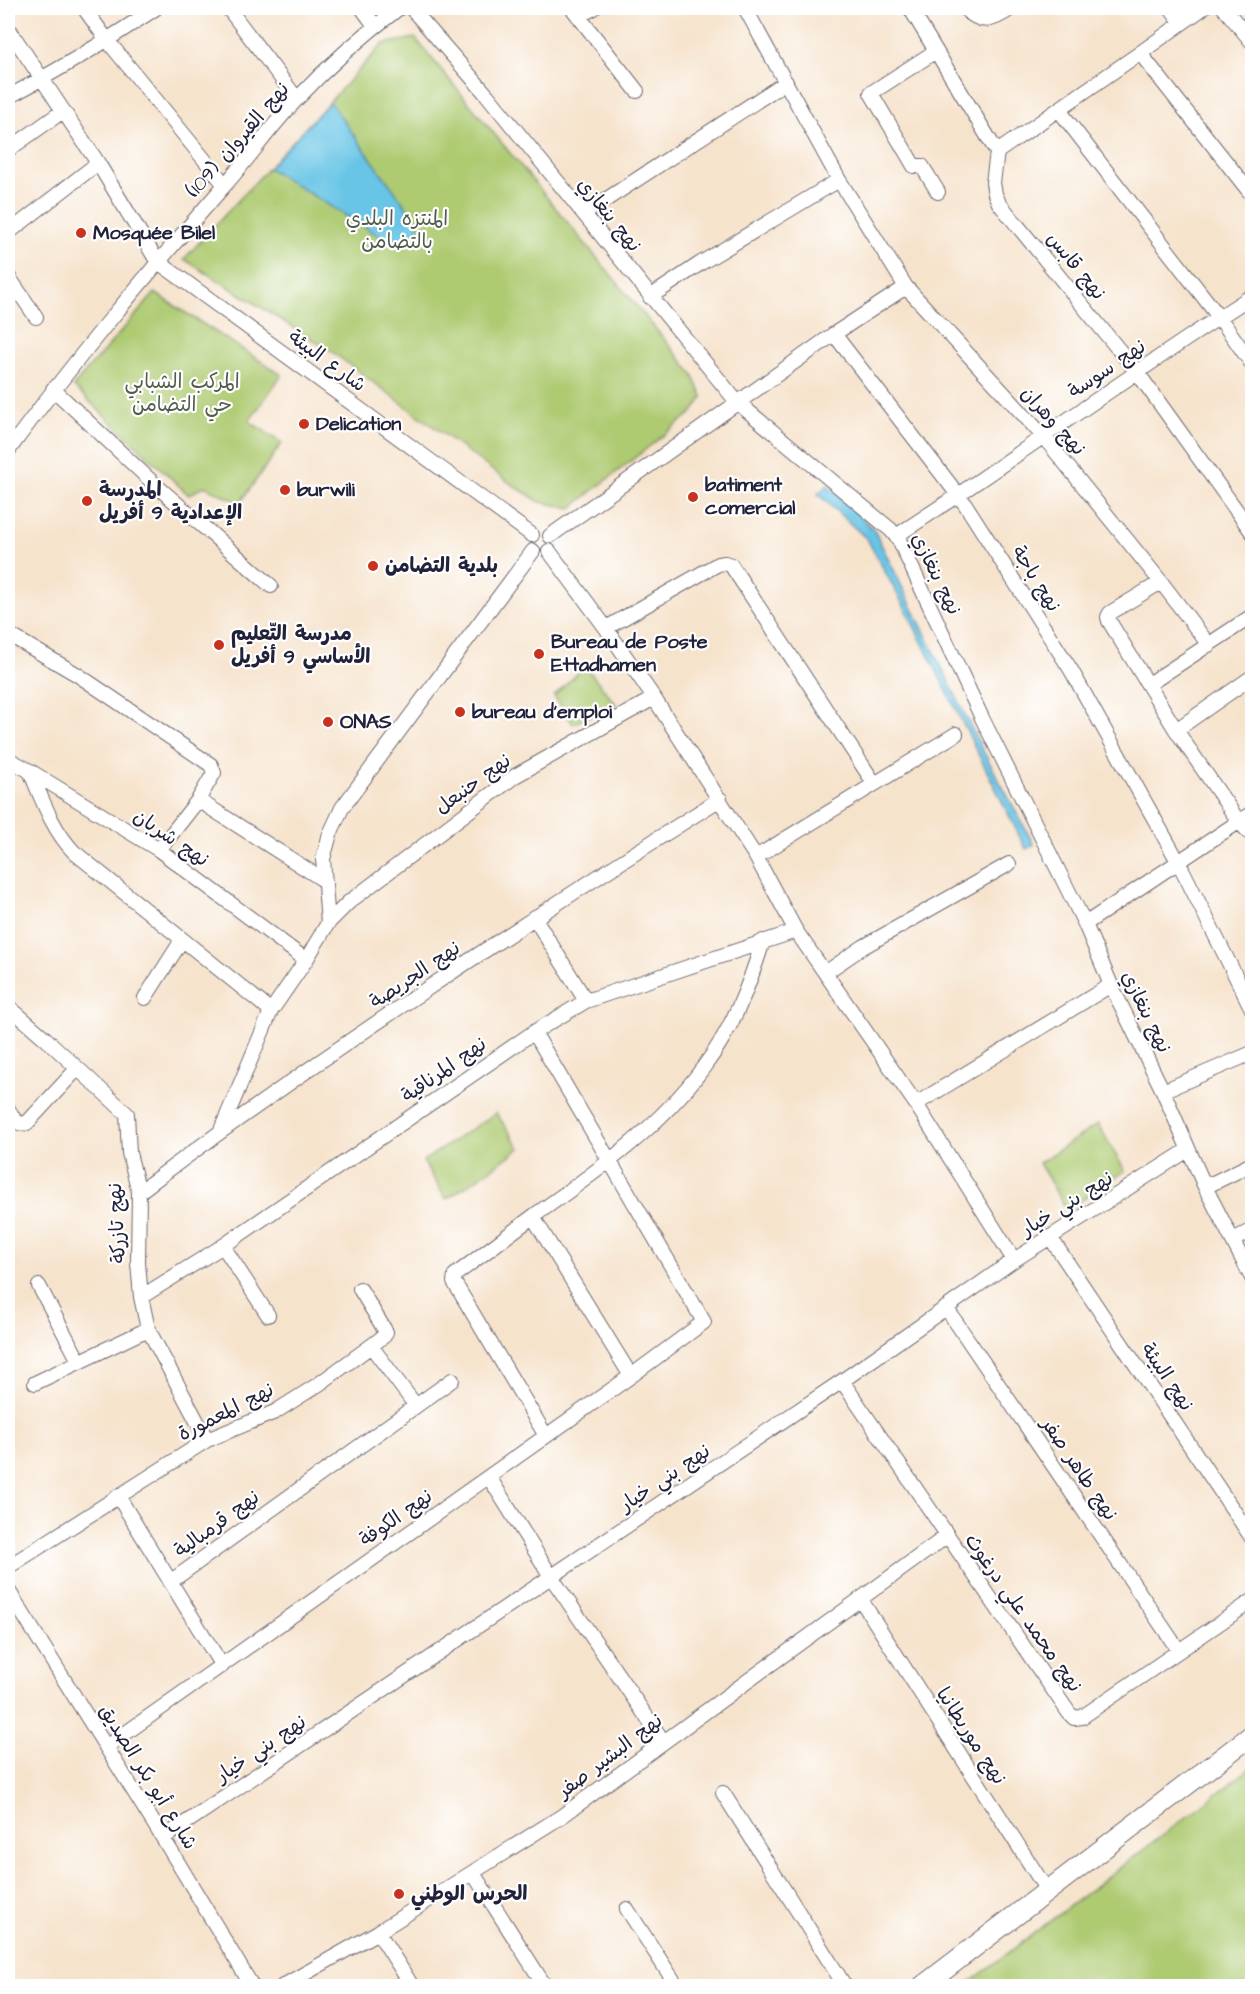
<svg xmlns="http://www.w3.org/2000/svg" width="1260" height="1994" font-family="'Architects Daughter','Playpen Sans Arabic',sans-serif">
<rect width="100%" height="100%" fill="#fff"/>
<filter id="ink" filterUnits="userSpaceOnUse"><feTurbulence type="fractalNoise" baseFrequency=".0167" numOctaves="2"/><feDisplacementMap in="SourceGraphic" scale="12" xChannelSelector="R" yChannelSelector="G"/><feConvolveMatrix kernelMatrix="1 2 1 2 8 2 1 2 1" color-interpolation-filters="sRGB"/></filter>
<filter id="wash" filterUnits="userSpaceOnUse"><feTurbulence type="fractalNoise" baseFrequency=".008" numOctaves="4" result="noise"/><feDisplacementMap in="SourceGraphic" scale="24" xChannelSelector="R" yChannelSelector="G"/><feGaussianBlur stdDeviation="1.35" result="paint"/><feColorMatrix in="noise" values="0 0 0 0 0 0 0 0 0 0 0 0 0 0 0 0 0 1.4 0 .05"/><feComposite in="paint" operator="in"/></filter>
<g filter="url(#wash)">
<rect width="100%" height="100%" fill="#f6e3cc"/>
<path fill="#aecb72" stroke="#687656" stroke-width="1.5" d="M415,38L692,373L703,397L693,412L571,508L540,502L511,484L331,351L184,259L383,44Z
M155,293L282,375L249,421L282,443L240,503L204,486L189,495L73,386Z
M585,666L616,704L573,724L554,696Z
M496,1113L520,1148L467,1186L446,1199L423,1161Z
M1098,1124L1125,1171L1067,1210L1039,1163Z
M1252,1767V1986H965Z"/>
<path fill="#68c5e6" stroke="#457490" stroke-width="1.5" d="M330,102L420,226L406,242L384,239L268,168Z
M828,485L874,530L980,745L1034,845L1026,849L904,606L867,539L818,494Z"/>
</g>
<g filter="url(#ink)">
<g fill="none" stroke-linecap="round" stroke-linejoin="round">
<g stroke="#6c666e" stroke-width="16">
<path id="street" d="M84,8L107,40L225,185
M228,8L297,99
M362,8L375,26
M411,8L487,95L737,402L891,530L899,540L982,718L1085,924L1111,985L1163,1091L1205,1187L1252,1278
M572,8L637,91
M745,8L839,180L906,287L1043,436L1161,582L1110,613L1108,617L1109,621L1176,730L1239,822L1252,835
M910,8L997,152L993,183L995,194L999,203L1137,372L1252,532
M964,8C982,26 993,21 1012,8
M1171,8L1182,23
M1224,8L1252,42
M578,16L594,8
M8,28L98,163L157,261L532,535
M936,51L871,93L914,166H922L938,192
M1140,53L1252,195
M8,97C59,70 108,40 156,8
M1059,110L1219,317L1252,364
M8,150L63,111
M997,152L1140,53L1203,8
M584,214L786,82
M8,233L98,163
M8,276L36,317
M650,297L701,263L839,180
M834,334L965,504L1071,670L1179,863L1252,1009
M53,389L150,480L271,586
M8,451C75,359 149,272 224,186C249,158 271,126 297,99C328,66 363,35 399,8
M550,536L834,334L906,287
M896,536C1016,458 1131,373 1252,296
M549,551L606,628L654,698L756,857L796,931L916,1104L1014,1260
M1161,582L1209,645
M606,628L718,564L725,563L731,565L874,783
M8,634L78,675L211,765L214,773L198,800L159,850
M1149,684L1252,616
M1176,730L1252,677
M8,759L30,771L159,850L306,960
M30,771C42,799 52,829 74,852L271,1011
M198,800L325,881
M756,857L956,734
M534,917L586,1001
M328,923L349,902L515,776L654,698
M1085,924L1252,813
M825,973L863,947L1009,864
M145,998L182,940
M8,1006L46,1039L127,1114L129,1153L139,1192L138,1263L141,1297L148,1329L207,1440
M1163,1091L1252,1053
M916,1104L1111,985
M8,1109C13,1117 16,1126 27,1123L77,1069
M221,1130L271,1011L306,960L328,923L323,859L330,834L342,808L533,551
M1205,1187L1252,1164
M139,1192C325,1052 523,924 720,799
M533,1217L631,1376
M1050,1237L1252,1538
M1233,1240L1252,1230
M223,1246L268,1315
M39,1286L79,1361
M141,1297L223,1246L534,1032L586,1001L796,931
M947,1309L1179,1651
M371,1346L416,1406
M452,1380L170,1582L416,1406Z
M842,1381L1069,1713L1074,1718L1082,1717L1252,1601
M35,1383L148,1329
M546,1436L454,1282L455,1275C482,1255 508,1235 535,1215C596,1172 658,1129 703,1068C732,1030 749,986 763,941
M489,1477L552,1578L663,1741
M118,1496L222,1666
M8,1567L207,1440L275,1412L319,1384L371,1346L384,1336L386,1332L360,1289
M8,1590L163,1838L252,1986
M861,1600L1048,1892
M106,1747L631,1376L704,1322L534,1032
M723,1793L845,1986
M163,1838L842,1381L1014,1260L1188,1150
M473,1873L545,1986
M627,1909L677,1986
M378,1932L412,1986
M283,1986L378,1932L562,1816L947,1536"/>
</g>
<g stroke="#6c666e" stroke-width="22">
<path id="secondary" d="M923,1986L1252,1735"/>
</g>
<use href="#street" stroke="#fff" stroke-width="14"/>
<use href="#secondary" stroke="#fff" stroke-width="20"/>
</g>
</g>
<g fill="#c8321e" stroke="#fff" stroke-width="2">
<circle cx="81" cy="233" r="6"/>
<circle cx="304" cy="424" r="6"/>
<circle cx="285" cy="490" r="6"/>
<circle cx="693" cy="497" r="6"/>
<circle cx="87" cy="501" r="6"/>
<circle cx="373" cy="566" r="6"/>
<circle cx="219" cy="645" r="6"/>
<circle cx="539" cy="654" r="6"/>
<circle cx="460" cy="712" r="6"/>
<circle cx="328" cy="722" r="6"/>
<circle cx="399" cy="1894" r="6"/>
</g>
<g text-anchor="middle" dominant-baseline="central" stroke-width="4.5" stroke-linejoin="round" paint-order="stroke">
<g font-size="20" fill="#22223b" stroke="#fff">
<text transform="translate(238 140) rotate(-49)">نهج القيروان (109)</text>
<text transform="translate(609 215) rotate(51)">نهج بنغازي</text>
<text transform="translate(1076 266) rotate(51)">نهج قابس</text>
<text transform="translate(327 361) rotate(36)">شارع البيئة</text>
<text transform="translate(1107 369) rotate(-34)">نهج سوسة</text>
<text transform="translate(1053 421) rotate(48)">نهج وهران</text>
<text transform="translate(936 574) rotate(64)">نهج بنغازي</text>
<text transform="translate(1036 579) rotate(58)">نهج باجة</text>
<text transform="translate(473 784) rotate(-36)">نهج حنبعل</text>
<text transform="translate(171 838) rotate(34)">نهج شربان</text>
<text transform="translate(415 975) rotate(-34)">نهج الجريصة</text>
<text transform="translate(1146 1012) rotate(64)">نهج بنغازي</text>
<text transform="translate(444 1070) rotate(-35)">نهج المرناقية</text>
<text transform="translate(1067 1204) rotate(-32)">نهج بني خيار</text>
<text transform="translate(117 1223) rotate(-93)">نهج تازركة</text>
<text transform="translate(1167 1377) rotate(56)">نهج البيئة</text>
<text transform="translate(226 1412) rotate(-27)">نهج المعمورة</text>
<text transform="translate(1079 1469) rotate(56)">نهج طاهر صفر</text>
<text transform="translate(665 1478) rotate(-34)">نهج بني خيار</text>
<text transform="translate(396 1518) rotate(-35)">نهج الكوفة</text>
<text transform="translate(217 1524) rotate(-36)">نهج قرمبالية</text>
<text transform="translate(1023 1613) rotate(55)">نهج محمد علي درغوث</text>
<text transform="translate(971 1736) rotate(57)">نهج موريطانيا</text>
<text transform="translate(261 1749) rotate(-34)">نهج بني خيار</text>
<text transform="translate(610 1756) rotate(-37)">نهج البشير صفر</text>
<text transform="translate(148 1777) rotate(58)">شارع أبو بكر الصديق</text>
</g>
<g font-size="20" fill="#535d4e" stroke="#fff">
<text x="397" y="219">المنتزه البلدي<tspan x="397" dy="23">بالتضامن</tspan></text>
<text x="182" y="382">المركب الشبابي<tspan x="182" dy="23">حي التضامن</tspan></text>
</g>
<g font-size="20" font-weight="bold" fill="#22223b" stroke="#fff" text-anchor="start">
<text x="93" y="233">Mosquée Bilel</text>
<text x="316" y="424">Delication</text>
<text x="705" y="485">batiment<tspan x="705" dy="23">comercial</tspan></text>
<text x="99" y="490">المدرسة<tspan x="99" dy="23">الإعدادية 9 أفريل</tspan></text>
<text x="297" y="490">burwili</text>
<text x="385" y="566">بلدية التضامن</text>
<text x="231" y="634">مدرسة التّعليم<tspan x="231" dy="23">الأساسي 9 أفريل</tspan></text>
<text x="551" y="642">Bureau de Poste<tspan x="551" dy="23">Ettadhamen</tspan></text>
<text x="472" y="712">bureau d'emploi</text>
<text x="340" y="722">ONAS</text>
<text x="411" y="1894">الحرس الوطني</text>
</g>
</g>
<rect width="1260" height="1994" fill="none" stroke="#fff" stroke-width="30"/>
</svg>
